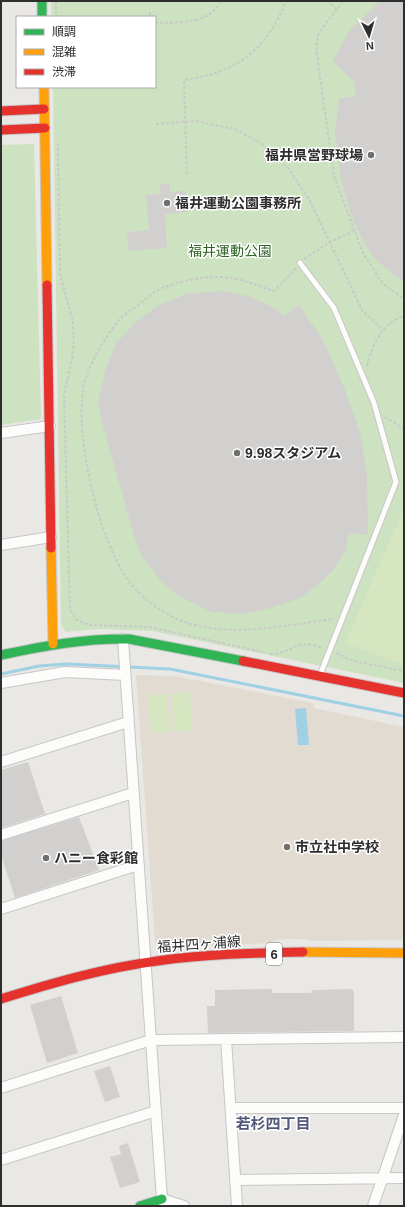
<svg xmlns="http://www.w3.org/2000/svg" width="405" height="1207" font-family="Arial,'Noto Sans JP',sans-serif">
<rect width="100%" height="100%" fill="#eae8e5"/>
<path fill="#e1dbd2" d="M136,675L175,676L313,703L314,708L404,727V940L311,941L303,939H278L270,943L158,948L155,943Z"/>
<path fill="#cde2c1" d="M51,1H404V683L152,631L98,629L66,632L61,625L53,87H155V17H52Z
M34,144L41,419L1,425V145Z"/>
<path fill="#d6e6c0" d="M404,509V665L345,643Z
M190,692L192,730L174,732L171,694Z
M167,694L170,732L151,733L149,695Z"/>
<path fill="#a0d0e4" d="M306,708L309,745H298L295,709Z"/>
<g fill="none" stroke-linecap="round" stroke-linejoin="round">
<path stroke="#a0d0e4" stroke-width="3" d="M1,674L39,666L67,664L170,669L404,716"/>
</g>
<path fill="#d2d0ce" d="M380,1H404V281L398,278L377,261L365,245L351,215L341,180L335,131L339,99L356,96L354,82L333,61L349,31Z
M169,183L170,192L186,191L188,212L165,214L167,248L129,251L127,232L149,230L146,195L161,194L160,184Z
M222,291L252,297L276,309L284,316L299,305L323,340L344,387L360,433L367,473L368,535L349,533L345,551L334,569L319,584L302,597L271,608L243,614L212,612L180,597L160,580L142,556L134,536L103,426L98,402L106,368L116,343L137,321L160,304L187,294Z
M28,762L45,814L1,828V770Z
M79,817L99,870L15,898L1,855V841Z
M272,989V993H311L313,990L352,989L354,992V1031L208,1033L207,1006H215V990Z
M61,996L78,1053L47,1063L30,1005Z
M110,1066L120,1097L105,1102L94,1071Z
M128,1143L140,1182L120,1188L110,1157L121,1154L119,1146Z"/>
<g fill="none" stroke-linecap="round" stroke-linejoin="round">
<g stroke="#c7c6c7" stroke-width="7">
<path id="lane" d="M300,263L334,308L374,403L396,482L320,675"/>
</g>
<g stroke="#c7c6c7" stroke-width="12">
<path id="street" d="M1,433L50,426
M1,545L51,537
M123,639L162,1199L160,1204
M1,683L65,672L125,675
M1,762L128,722
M1,835L133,793
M1,909L138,865
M226,1039L237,1206
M1,1088L151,1040L404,1037
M231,1108H404
M1,1160L156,1111
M235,1180L404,1178
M162,1199L184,1206
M373,1206L404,1115"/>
</g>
<g stroke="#c7c6c7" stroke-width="11">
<path id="fast" d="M42,1V17
M1,655C44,646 85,638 129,639L243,661
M140,1206L162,1199"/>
</g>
<g stroke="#c7c6c7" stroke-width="11">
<path id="slow" d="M44,87L47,285
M51,548L53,644
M303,952L404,953"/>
</g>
<g stroke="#c7c6c7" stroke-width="11">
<path id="jam" d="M1,111L44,109
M1,130L45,128
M47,285L51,548
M243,661L404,693
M1,999C52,983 104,968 157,961C205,954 254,953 303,952"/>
</g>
<path stroke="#c9c9c8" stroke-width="2" stroke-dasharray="3 2" stroke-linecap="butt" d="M56,1V17
M327,1L337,9
M343,1L319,32L316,48L334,176L363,253L383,284L404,299
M150,12V17
M155,23C179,22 208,25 221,1
M156,124L195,121L235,129L262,144L288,168L310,201L362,310L383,330
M58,143L60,275L72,318L74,335L72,359L64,396L70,609L77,620L89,625L149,627L263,652
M187,174L184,80C236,73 267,50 286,1
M304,259L330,242L354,231
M296,268L274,291C255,285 237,276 216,277C198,277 177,282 160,289C152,293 144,301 136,307C131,310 124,314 120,319C107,334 91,361 85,380C72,430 98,539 128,580C141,598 163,614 184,622C232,638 285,625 334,619
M367,366C372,345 382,323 404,316
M385,417L404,429
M336,653L353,661L404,671
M270,654C294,654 294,637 322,648"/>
<use href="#lane" stroke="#fcfcfb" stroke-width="5"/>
<use href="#street" stroke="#fcfcfb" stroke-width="10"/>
<use href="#fast" stroke="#30b455" stroke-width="9"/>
<use href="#slow" stroke="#ff9f0a" stroke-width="9"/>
<use href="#jam" stroke="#e5322d" stroke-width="9"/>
</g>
<g fill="#706f6e" stroke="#fff" stroke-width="1.5">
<circle cx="371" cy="155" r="4"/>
<circle cx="167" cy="203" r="4"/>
<circle cx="237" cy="453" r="4"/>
<circle cx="287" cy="847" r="4"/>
<circle cx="46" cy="858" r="4"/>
</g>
<g text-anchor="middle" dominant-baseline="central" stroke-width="3" stroke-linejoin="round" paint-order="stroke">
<rect fill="#fff" stroke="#6d6d6d" stroke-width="1" x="266" y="943" width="16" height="22" rx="3"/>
<g font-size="13" font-weight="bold" fill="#2e2e2e">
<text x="274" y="954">6</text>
</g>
<g font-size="14" font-weight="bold" fill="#2e2e2e" stroke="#fff" text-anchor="start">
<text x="363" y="155" text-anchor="end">福井県営野球場</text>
<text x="175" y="203">福井運動公園事務所</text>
<text x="245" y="453">9.98スタジアム</text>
<text x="295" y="847">市立社中学校</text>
<text x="54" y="858">ハニー食彩館</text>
</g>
<g font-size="14" fill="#2f6523" stroke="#fff">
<text x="230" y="251">福井運動公園</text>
</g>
<g font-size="14" fill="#2e2e2e" stroke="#fff">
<text transform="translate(199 944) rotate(-4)">福井四ヶ浦線</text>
</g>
<g font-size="15" font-weight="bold" fill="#52587b" stroke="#fff">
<text x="273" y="1123">若杉四丁目</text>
</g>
</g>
<rect width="405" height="1207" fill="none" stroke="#2e2e2e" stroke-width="4"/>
<rect x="16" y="16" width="140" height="72" fill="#ffffff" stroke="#ababab"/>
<rect x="24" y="29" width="20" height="6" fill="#30b455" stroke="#ababab"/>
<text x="52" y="36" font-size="12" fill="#2e2e2e">順調</text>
<rect x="24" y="49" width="20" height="6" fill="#ff9f0a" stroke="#ababab"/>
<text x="52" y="56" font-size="12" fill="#2e2e2e">混雑</text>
<rect x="24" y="69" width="20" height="6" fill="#e5322d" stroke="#ababab"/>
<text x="52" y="76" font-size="12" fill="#2e2e2e">渋滞</text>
<g transform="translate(369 36) rotate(175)" stroke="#ffffff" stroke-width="3" paint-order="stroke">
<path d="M0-3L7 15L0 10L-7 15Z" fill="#2e2e2e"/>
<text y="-6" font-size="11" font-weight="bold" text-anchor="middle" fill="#2e2e2e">N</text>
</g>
</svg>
